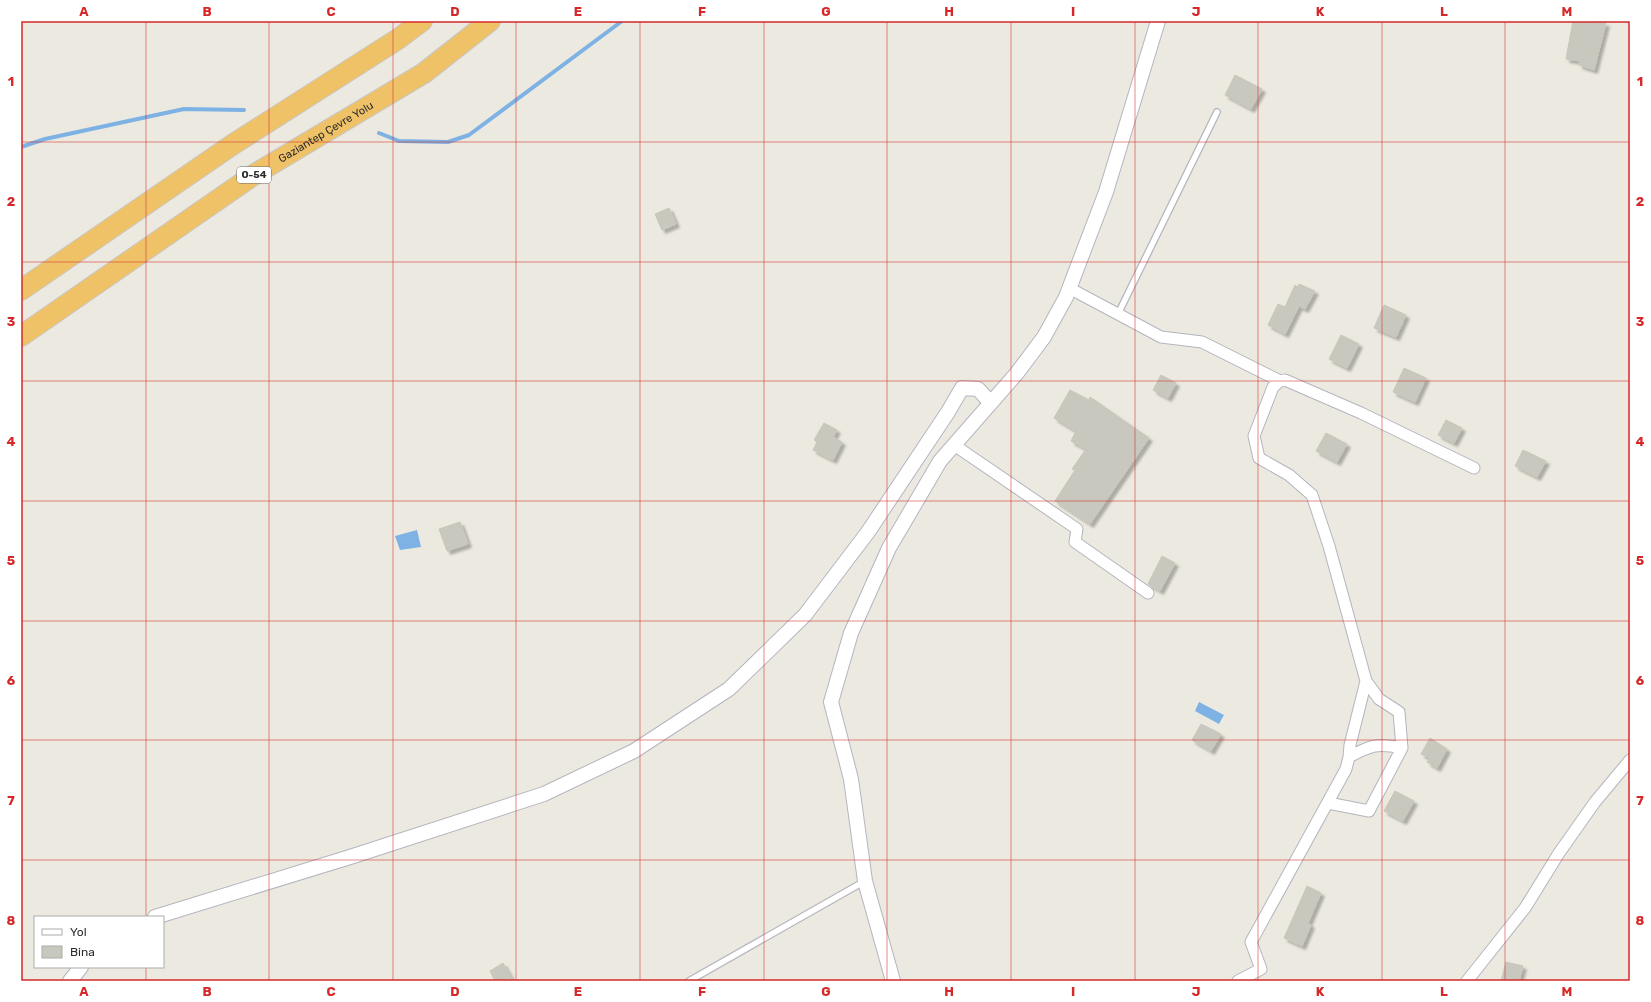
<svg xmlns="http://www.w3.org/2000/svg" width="1651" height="1002" font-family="Rubik,sans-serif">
<defs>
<filter id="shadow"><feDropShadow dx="3.5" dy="3.5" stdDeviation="1" flood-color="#0004"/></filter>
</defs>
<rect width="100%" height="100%" fill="#eceae0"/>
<path fill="#7eb2e4" d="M417,530L421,547L400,550L395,536Z
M1199,702L1224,715L1219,724L1195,711Z"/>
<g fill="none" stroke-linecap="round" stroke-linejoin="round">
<path stroke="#7eb2e4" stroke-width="4" d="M379,133L399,141L448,142L469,135L622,21
M21,147L45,139L184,109L244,110"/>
</g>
<path fill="#c8c8be" stroke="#c8c6ba" filter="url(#shadow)" d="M1573,21L1606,23L1594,70L1579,65L1580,61L1566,59Z
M1235,75L1262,89L1251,109L1225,95Z
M669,208L676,224L662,230L655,214Z
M1299,284L1315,291L1305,309L1299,306L1285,334L1268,325L1278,304L1285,307L1295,285L1298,287Z
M1384,305L1406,315L1396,337L1374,328Z
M1341,335L1359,344L1347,368L1329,359Z
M1404,368L1426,378L1415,402L1393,392Z
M1161,375L1176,383L1168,398L1153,390Z
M1070,390L1089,400L1090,397L1149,438L1090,524L1055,501L1075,470L1072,469L1086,449L1071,441L1076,431L1054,418Z
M1446,420L1462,428L1454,443L1438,435Z
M824,423L837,430L833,437L842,442L833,460L813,450L817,442L814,440Z
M1326,433L1347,444L1337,462L1316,451Z
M1523,450L1546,461L1537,477L1515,466Z
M460,522L468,544L447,551L439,529Z
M1162,556L1175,563L1160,591L1148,584Z
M1201,724L1221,734L1211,751L1192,740Z
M1430,738L1447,749L1437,768L1427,762L1430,758L1421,754Z
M1395,791L1414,801L1403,821L1384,811Z
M1307,886L1321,893L1308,923L1311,925L1302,946L1284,938Z
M1506,962L1523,966L1519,981H1501Z
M503,963L513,981H495L490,971Z"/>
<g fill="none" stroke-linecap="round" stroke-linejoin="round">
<g stroke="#b4b4be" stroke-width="8">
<path id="service" d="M1118,314L1217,112
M689,981L865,881"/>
</g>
<g stroke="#b4b4be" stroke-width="13">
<path id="minor" d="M1069,288L1161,337L1202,342L1280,381L1285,380L1361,413L1474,468
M1280,381L1273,387L1254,436L1259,458L1289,475L1312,495L1329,546L1366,681
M954,445L1077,529L1075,542L1148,593
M1349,757C1371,745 1377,743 1402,748
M1238,981L1261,969L1251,942L1346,769L1349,757L1350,745L1366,681L1379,699L1399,712L1402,748L1369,811L1328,803
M1467,981L1525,908L1559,853L1595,802L1630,760"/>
</g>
<g stroke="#b4b4be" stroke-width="16">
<path id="tertiary" d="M155,917L350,857L544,794L634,751L729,689L805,615L868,532L948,412L962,388L978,389L990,402
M70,981L81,967
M893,981L865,881L851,779L831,702L851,633L889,548L940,461L1017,373L1044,337L1066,297L1106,192L1158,21"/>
</g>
<g stroke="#c8c8c8" stroke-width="22">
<g id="motorway">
<path d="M21,290L232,145L398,39L422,21"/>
<path id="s1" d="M21,336L255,174L424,73L490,21"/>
</g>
</g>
<use href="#service" stroke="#fff" stroke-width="5.5"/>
<use href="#minor" stroke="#fff" stroke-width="11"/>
<use href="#tertiary" stroke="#fff" stroke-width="14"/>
<use href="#motorway" stroke="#efc268" stroke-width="20"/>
</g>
<path fill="none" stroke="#d62828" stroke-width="1" stroke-opacity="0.55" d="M146,21V917M269,21V981M393,21V981M516,21V981M640,21V981M764,21V981M887,21V981M1011,21V981M1135,21V981M1258,21V981M1382,21V981M1505,21V981M21,142H1630M21,262H1630M21,381H1630M21,501H1630M21,621H1630M21,740H1630M21,860H1630M146,967V981"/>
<g text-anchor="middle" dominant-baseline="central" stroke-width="3" stroke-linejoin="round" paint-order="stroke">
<rect fill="#fff" stroke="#6b6b6b" stroke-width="1" x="237" y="167" width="34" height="16" rx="3"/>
<g font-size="10" font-weight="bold" fill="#2c2c2c">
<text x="254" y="175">O-54</text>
</g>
<g font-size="11" fill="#2c2c2c" stroke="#fff">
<text stroke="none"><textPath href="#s1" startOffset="367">Gaziantep Çevre Yolu</textPath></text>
</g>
</g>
<rect width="1651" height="1002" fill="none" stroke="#ffffff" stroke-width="44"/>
<rect x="34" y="916" width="130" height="52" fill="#ffffff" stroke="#ababab"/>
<rect x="42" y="929" width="20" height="6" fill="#ffffff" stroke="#ababab"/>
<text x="70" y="936" font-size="12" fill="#2c2c2c">Yol</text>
<rect x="42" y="946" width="20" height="12" fill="#c8c8be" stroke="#ababab"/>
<text x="70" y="956" font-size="12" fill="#2c2c2c">Bina</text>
<rect x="22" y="22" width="1607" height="958" fill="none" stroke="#d62828" stroke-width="1.5"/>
<g font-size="13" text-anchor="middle" font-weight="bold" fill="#d62828">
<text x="84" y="16">A</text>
<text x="207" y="16">B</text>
<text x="331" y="16">C</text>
<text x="455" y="16">D</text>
<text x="578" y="16">E</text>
<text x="702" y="16">F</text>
<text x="826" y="16">G</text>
<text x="949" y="16">H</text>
<text x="1073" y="16">I</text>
<text x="1196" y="16">J</text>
<text x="1320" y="16">K</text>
<text x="1444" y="16">L</text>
<text x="1567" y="16">M</text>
<text x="11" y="86">1</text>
<text x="1640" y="86">1</text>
<text x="11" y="206">2</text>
<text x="1640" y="206">2</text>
<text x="11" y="326">3</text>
<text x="1640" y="326">3</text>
<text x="11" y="446">4</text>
<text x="1640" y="446">4</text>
<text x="11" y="565">5</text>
<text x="1640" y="565">5</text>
<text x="11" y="685">6</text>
<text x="1640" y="685">6</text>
<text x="11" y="805">7</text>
<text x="1640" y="805">7</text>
<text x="11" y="925">8</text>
<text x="1640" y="925">8</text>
<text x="84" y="996">A</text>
<text x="207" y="996">B</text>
<text x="331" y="996">C</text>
<text x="455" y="996">D</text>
<text x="578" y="996">E</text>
<text x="702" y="996">F</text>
<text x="826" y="996">G</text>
<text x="949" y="996">H</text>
<text x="1073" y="996">I</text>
<text x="1196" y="996">J</text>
<text x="1320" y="996">K</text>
<text x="1444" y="996">L</text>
<text x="1567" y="996">M</text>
</g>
</svg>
